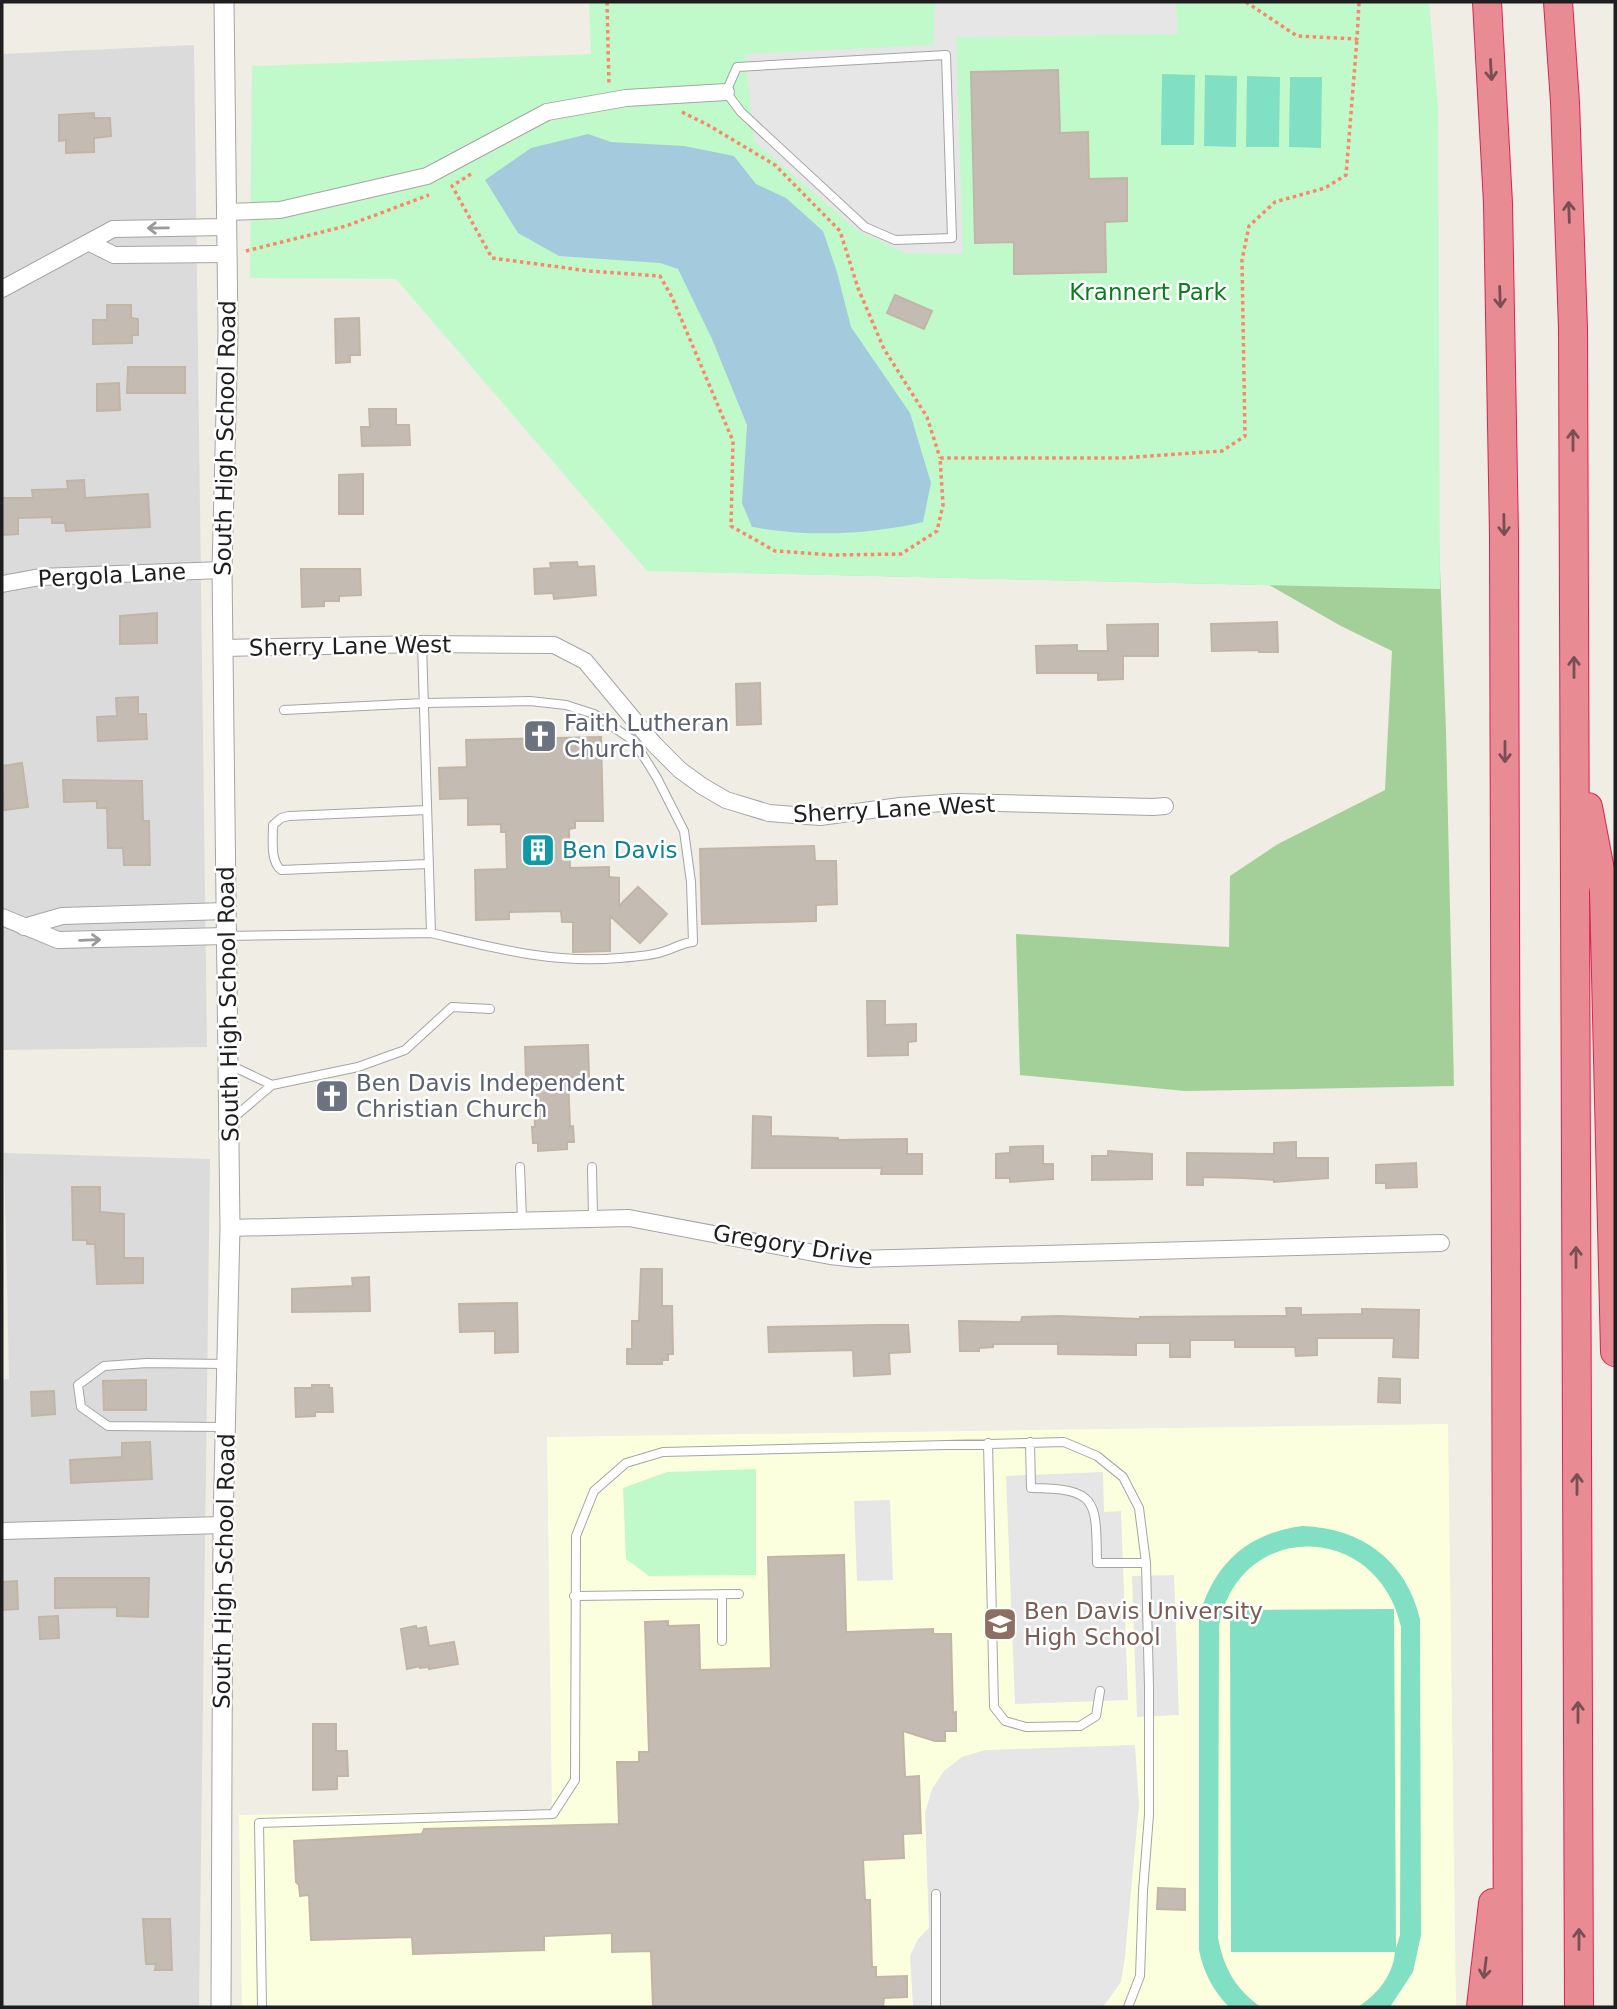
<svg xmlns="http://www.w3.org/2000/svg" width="1617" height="2009" font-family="'DejaVu Sans',sans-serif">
<rect width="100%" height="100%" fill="#efede4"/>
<path fill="#dcdbdb" d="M194,45L207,1047L2,1050V54Z
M4,1153L210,1159L199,2007H2V1380L9,1379Z"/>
<path fill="#fcffdd" d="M1448,1424L1456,2007H242L239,1815L552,1811L547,1437Z"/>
<path fill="#a3cf98" d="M1419,2L1446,731L1454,1086L1185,1091L1020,1075L1016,934L1229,947L1230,876L1278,844L1385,790L1392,651L1341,626L1269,585L705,572Z"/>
<path fill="#c0faca" d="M589,2H1429L1438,107L1440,589L647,571L396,279L250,278L252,66L591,54Z
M756,1469V1575L649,1576L626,1559L623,1488L667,1472Z"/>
<path fill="#81dfc4" d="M1162,74L1195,75L1194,145H1161Z
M1205,75L1237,76L1236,147L1204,146Z
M1247,76L1280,77L1279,147H1246Z
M1290,77H1322L1321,148L1289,147Z
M1303,1526C1361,1528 1406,1560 1420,1619L1421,1935L1413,1972L1390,2007H1358C1378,1994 1393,1975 1395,1952H1231L1230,1610L1394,1609L1396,1948L1400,1935L1401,1627C1377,1520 1238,1520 1219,1626L1218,1937C1223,1967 1236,1990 1261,2007H1229C1213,1991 1203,1971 1199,1950V1617C1214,1564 1247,1533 1303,1526Z"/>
<path fill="#e6e6e6" d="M935,2H1176L1178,34L956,37L963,254L905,253L858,231L754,141L745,54L933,45Z
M1103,1472L1104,1512L1121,1511L1128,1700L1015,1704L1006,1476Z
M890,1500L893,1580L857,1581L854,1501Z
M1174,1575L1179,1715L1137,1717L1132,1576Z
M1135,1745L1139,1805L1125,1956L1121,1982L1103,2007H913L910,1956L918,1939L929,1928L925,1813L932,1789L944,1771L962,1757L985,1750Z"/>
<path fill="#a4cbdd" d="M588,134L611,142L684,146L734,156L756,184L786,198L823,231L837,272L851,327L910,413L931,483L923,522C868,535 808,537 752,527L742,503L747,425L712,339L678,269L660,263L559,256L518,233L485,180L531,148Z"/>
<path fill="#c4bcb3" stroke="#c1b5a6" stroke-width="2" d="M1058,70L1060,133L1088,132L1089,179L1127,178V221L1105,222L1106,272L1014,274V242L975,243L971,72Z
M94,113V118H110L111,136L94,138V152L66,153V140L59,141V115Z
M895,295L932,311L924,329L887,313Z
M107,305H131V318L138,319V335H132V343L93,344V320H107Z
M359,318L360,355H350V362L336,363L335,319Z
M128,367H185V393H127Z
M119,383L120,410L97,411V384Z
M369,409H396V425H409L410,445L362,446L361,427H370Z
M363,474V514H339V475Z
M84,480L85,498L148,494L150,527L66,531L65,523H52V517L18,518V534L2,535V498H33L32,490L68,489L67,481Z
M577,562L578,567L594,566L596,595L554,599L553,593L535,594L534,569L551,568L550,563Z
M301,569H360L361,595L339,596V601H324V606L302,607Z
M157,613V643L120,644V616Z
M1277,622L1278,652H1259V650L1212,651L1211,624Z
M1158,624V656H1123V679L1098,680V673H1037L1036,646L1077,645V651H1108L1107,625Z
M760,683L761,724L737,725L736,684Z
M138,697V714H146L147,739L98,741L97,717L117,716L116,698Z
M601,737L603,821H575V828L569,829L570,868L609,867V877L619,878V906L638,887L667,914L640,943L610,916V951L573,952V922H562L561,911L509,912V919L476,920L475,870L507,869L506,832H501V824L468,825V798L440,799L439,768L467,767L466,740Z
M22,763L28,807L4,810L2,766Z
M63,780L142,781L143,821H149L150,865H124L123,848H108L107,808H97V801L64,802Z
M814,846L815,861H836L837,904L816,905V921L702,924L700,849Z
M867,1001H885V1025L916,1024V1041L908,1042V1055L868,1056Z
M588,1045L589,1077L568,1078L570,1127L573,1126L574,1142H567V1149L538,1151V1143H533L532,1127H535L533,1079H526L525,1047Z
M753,1116L771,1117V1136L838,1138V1140L907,1139V1154H922V1174H881L882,1168H752Z
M1296,1142V1158H1328V1178L1274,1182V1180L1243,1178L1203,1177V1185H1187V1153L1274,1154V1143Z
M1043,1146V1164H1053V1179L1010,1182V1178H996V1154L1010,1153V1147Z
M1108,1151L1152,1154V1179L1092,1180V1156H1108Z
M1416,1163L1417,1187L1386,1188V1183H1376V1165Z
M72,1187H100V1212L124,1214V1258H143V1283L97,1284L95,1244H87V1240H73Z
M641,1269H662V1306H672L673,1354H668V1360H662V1364H627V1349H632V1321H639Z
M369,1277L370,1311L292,1312V1289L353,1286L352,1278Z
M517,1303L518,1352L495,1353V1331L460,1332L459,1304Z
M1286,1308H1301V1315L1362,1314V1309L1419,1310L1418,1358L1393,1357L1394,1338H1317V1355L1296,1356L1295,1347H1235V1340H1190V1357H1170V1343H1136V1355L1058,1354V1344H993V1347L979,1348V1351H960L959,1321L1021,1322L1022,1317L1059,1316L1140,1319V1317L1287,1316Z
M879,1325H908L910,1352L889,1353L890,1374L854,1376L853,1350L769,1352L768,1327Z
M1379,1378L1400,1379V1403L1378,1402Z
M146,1380V1410H104L103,1381Z
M312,1385H329V1388H332L333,1412H315V1416L296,1417L295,1388H312Z
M54,1391L55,1414L32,1416L31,1392Z
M150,1442L152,1479L71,1483L70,1460L122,1457V1443Z
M844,1555L846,1632L933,1629V1634H951L953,1713L956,1712V1731H945V1741H935L903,1731L905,1777L919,1776L921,1833L903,1834L904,1858L863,1860L865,1900H870L872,1967H876V1977L907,1976V1997L884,1998L883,2007H653L651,1951L612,1952V1933L544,1936V1950L413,1954L412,1937L311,1940L309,1895L300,1896L299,1885L296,1882L294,1841L422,1834L424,1829L619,1824L617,1762H639V1752H649L645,1622L668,1621V1626L699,1625L700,1670L771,1668L768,1557Z
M55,1578H149L148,1617L117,1616V1607L55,1608Z
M17,1581L18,1609L2,1610V1582Z
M58,1616L59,1638L40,1639L39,1617Z
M416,1626L417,1629L426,1627L429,1646L454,1642L458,1664L429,1669V1667L420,1668V1666L407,1669L401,1629Z
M313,1724H336V1751H347L348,1776H337V1789L313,1790Z
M1158,1888L1185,1889V1910L1157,1909Z
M143,1919H170L172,1970H155L156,1964H146Z"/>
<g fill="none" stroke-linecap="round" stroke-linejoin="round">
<g stroke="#a5a5a5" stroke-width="10">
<path id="service" d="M946,55L952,238L895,240L865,227L741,112L726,92L737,67Z
M284,710L424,703L530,701L566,705L594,714L634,741L657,778L684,831L691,882L693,942C681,943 673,949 662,952C649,956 632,957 619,958C553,964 494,948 431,933
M427,810L289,816L281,818L273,825C273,839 270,861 281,870L429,864
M226,936L431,933L422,644
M230,1065L272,1085
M232,1119L272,1085L358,1067L405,1050L452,1007L490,1009
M520,1167L522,1219
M592,1167L593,1218
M223,1427L108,1426L81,1407L78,1385L104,1366L147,1363L227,1364
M1030,1442L1031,1488C1099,1488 1096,1502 1097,1563H1146
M988,1443L994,1707L1005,1721L1026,1727L1080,1726L1096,1716L1100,1691
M722,1594V1641
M574,1596L739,1594
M936,1894V2007
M262,2007L259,1823L553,1814L575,1780L576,1536L594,1491L626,1463L663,1452L1064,1442L1097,1456L1123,1477L1139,1508L1146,1563L1149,1687V1815L1143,1891L1140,1976L1128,2007"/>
</g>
<g stroke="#a5a5a5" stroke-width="18">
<path id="minor" d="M226,212L280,210L427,176L547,112L626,98L726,92
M90,243L114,255L226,254
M2,289L113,229L226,227
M2,584L40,577L222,570
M224,648L422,644L554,645L585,661L654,744L680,770L702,786L726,800L769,813L820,817L900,806L957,802L1153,807L1165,806
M2,917L58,940L226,936
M24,927L62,916L226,911
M230,1228L629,1218L830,1256L858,1259L1441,1243
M2,1531L223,1525"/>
</g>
<g stroke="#a5a5a5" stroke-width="21">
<path id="tertiary" d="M221,2007L223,1525L230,1228L222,570L228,332L224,2"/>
</g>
<g stroke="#dc2250" stroke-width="30">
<path id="motorway" d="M1487,2L1498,203L1504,535L1508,2007
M1558,2L1565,102L1573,328L1579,2007
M1588,807L1604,891L1615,1352
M1481,2007L1493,1903"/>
</g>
<path stroke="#fb8669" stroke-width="3.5" stroke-dasharray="3.5 3.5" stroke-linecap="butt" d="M607,2L609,84
M1246,2L1297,36L1357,39L1359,2
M682,112L708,125L775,165L840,231L858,288L884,349L927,417L940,458
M471,174L452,186L492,258L589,271L660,276L672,297L733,441L731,526L775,551L831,555L901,554L937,531L943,505L940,458H1122L1222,451L1245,436L1242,260L1249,226L1275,202L1325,188L1346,175L1357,39
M246,251L346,226L429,195"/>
<use href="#service" stroke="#fff" stroke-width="8"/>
<use href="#minor" stroke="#fff" stroke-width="16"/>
<use href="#tertiary" stroke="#fff" stroke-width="19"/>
<use href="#motorway" stroke="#e88b93" stroke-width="28"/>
</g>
<defs><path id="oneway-shaft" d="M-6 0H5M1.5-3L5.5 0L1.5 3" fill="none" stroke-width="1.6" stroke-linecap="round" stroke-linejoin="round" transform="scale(1.75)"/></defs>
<g stroke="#794f53">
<use href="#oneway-shaft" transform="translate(1491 70) rotate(87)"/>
<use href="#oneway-shaft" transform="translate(1569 212) rotate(-92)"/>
<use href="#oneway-shaft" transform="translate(1500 297) rotate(88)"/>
<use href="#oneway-shaft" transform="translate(1573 440) rotate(-90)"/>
<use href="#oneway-shaft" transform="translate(1504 525) rotate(89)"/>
<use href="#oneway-shaft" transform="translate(1574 667) rotate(-90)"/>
<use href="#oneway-shaft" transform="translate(1505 752) rotate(90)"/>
<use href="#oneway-shaft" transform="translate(1576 1257) rotate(-90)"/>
<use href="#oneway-shaft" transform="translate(1577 1484) rotate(-90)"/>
<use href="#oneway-shaft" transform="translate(1578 1712) rotate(-90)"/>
<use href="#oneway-shaft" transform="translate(1579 1939) rotate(-90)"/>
<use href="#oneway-shaft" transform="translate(1485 1968) rotate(97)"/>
</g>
<g stroke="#9a9a9a">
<use href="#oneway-shaft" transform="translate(158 228) rotate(179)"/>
<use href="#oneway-shaft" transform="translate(90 940) rotate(-2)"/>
</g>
<defs>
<g id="church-square" transform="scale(1.75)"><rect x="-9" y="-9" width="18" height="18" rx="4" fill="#6b7280" stroke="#fff"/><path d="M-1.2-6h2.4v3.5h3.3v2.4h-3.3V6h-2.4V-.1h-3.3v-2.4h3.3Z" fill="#fff"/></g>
<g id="building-square" transform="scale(1.75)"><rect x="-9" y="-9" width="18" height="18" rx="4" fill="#0f9aa8" stroke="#fff"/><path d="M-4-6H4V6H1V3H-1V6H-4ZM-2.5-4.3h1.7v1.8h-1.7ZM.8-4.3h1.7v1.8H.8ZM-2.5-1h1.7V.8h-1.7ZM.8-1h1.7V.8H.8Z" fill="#fff"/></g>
<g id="school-square" transform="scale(1.75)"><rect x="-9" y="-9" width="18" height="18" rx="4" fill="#8d6e63" stroke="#fff"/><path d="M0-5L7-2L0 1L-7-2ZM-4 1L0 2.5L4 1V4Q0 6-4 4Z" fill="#fff"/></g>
</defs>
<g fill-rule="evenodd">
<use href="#church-square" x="540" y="736"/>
<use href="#building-square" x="538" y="850"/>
<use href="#church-square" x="332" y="1096"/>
<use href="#school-square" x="1000" y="1624"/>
</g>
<g text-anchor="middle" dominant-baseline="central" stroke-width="5" stroke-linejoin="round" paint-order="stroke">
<g font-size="23" fill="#0a7e1f" stroke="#fff">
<text x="1148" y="292">Krannert Park</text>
</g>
<g font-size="23" fill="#1e1e1e" stroke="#fff">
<text transform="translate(225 438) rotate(-89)">South High School Road</text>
<text transform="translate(112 575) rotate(-3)">Pergola Lane</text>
<text transform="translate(350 646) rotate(-1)">Sherry Lane West</text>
<text transform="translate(894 809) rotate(-3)">Sherry Lane West</text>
<text transform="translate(228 1004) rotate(-91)">South High School Road</text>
<text transform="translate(793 1245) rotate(9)">Gregory Drive</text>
<text transform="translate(224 1571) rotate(-89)">South High School Road</text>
</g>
<g font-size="23" fill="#5b616d" stroke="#fff" text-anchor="start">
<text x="564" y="723">Faith Lutheran<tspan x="564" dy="26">Church</tspan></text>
<text x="356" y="1083">Ben Davis Independent<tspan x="356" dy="26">Christian Church</tspan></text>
</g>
<g font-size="23" fill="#0d838f" stroke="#fff" text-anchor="start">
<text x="562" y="850">Ben Davis</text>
</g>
<g font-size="23" fill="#785e54" stroke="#fff" text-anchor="start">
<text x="1024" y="1611">Ben Davis University<tspan x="1024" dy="26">High School</tspan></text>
</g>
</g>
<rect width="1617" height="2009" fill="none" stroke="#1e1e1e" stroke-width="7"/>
</svg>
